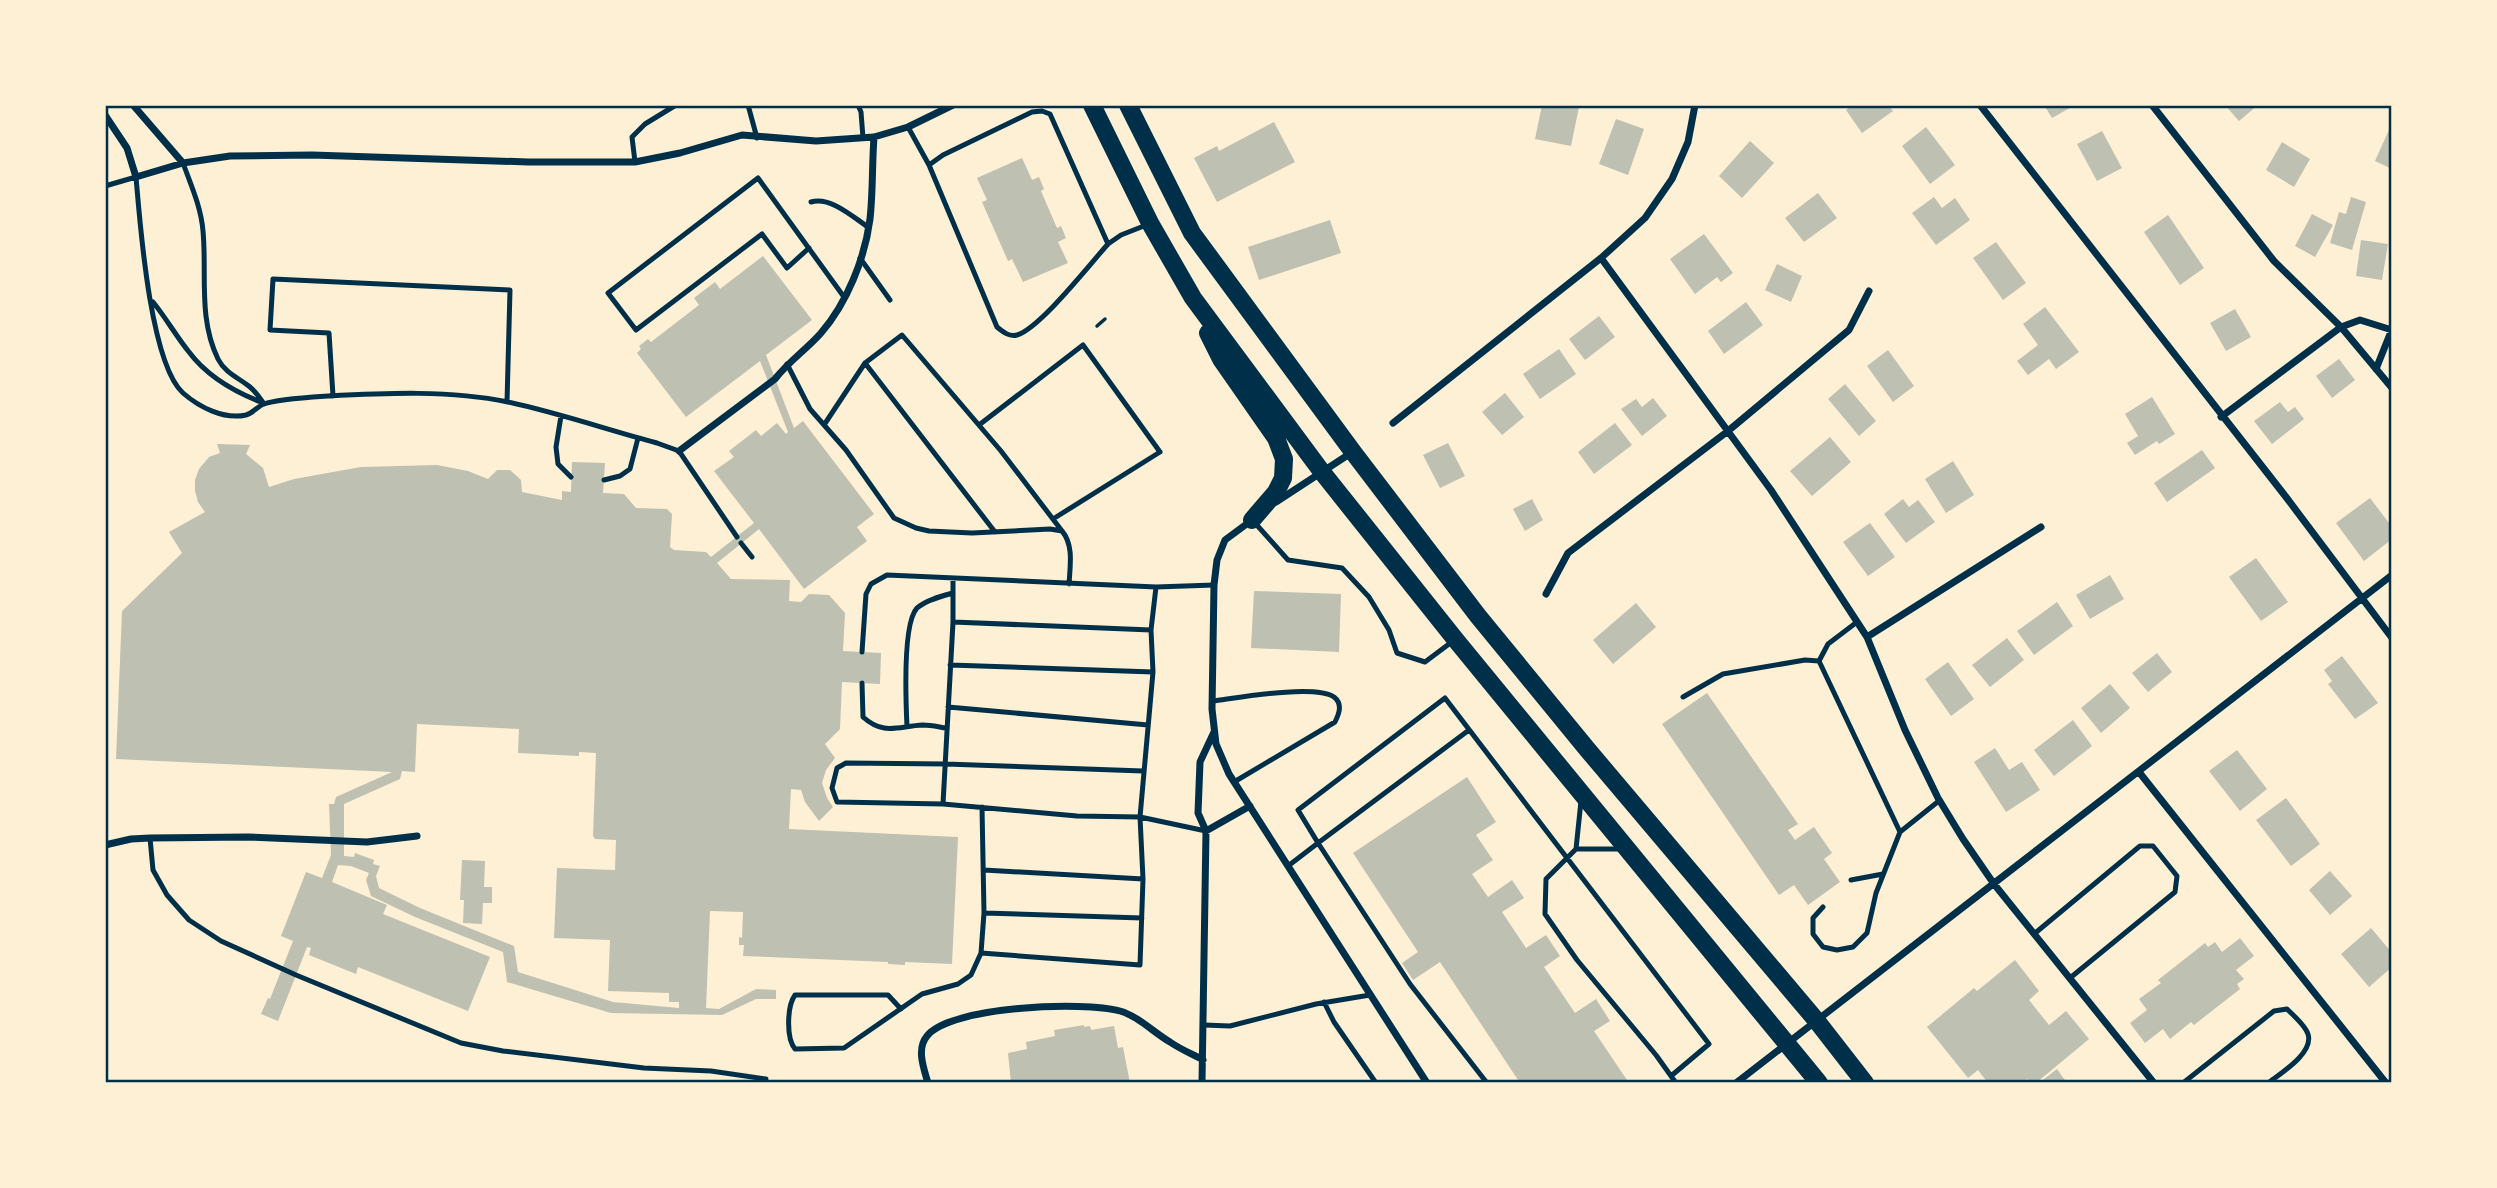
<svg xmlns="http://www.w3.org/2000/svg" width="2497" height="1188" font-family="Ubuntu,sans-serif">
<rect width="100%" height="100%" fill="#fdf0d5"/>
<path fill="#bec0b2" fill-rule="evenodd" d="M1542,105L1579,107L1571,146L1535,139Z
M1853,105H1888L1893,111L1862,133L1846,110Z
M2044,105H2075L2052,118Z
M2225,105H2258L2239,121Z
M1616,119L1644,129L1628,175L1599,164Z
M1274,122L1295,162L1217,202L1194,158L1217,146L1219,151Z
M2392,123V169L2375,161Z
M1926,127L1955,165L1930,184L1902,146Z
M2102,131L2122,168L2097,181L2077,144Z
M1750,141L1774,163L1742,198L1719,176Z
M2282,142L2310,159L2294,187L2266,170Z
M1022,158L1032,180L1039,177L1044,189L1041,191L1057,228L1061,226L1066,238L1058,242L1068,263L1023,282L1012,259L1008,261L982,202L987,200L977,178Z
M1818,193L1837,218L1804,242L1785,218Z
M1934,197L1942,208L1955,198L1970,220L1936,245L1912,213Z
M2351,197L2366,202L2352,250L2330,243L2339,212L2346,214Z
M2312,214L2333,225L2315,257L2295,246Z
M2168,215L2204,268L2180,285L2144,232Z
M1330,220L1341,253L1259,280L1248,247Z
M1704,234L1733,273L1721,282L1717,277L1695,294L1670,259Z
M2361,240L2388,244L2382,280L2356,276Z
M1996,242L2026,283L2003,300L1973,258Z
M763,256L812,320L766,355L794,428L803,421L874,514L857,527L867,541L804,589L759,529L717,563L731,579L790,580L789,601L801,602L809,594L829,595L845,613L843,651L881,653L880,684L842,682L840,729L825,744L835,758L826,770L822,783L827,798L833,807L819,821L805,802L801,790L791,789L789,829L958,837L952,964L905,962V965L888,964V962L743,956L744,945H739V937L742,938L743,912L710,911L706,1008L719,1009L756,989L776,990V999H756L722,1015L611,1013L507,982L503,952L415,917L371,896L366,880L369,873L351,866L338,865L332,882L387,905L383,914L490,957L468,1011L358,967L356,974L309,955L311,948L307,947L278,1021L261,1014L268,998L270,999L293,941L281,936L306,872L322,878L331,855L329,804H334L336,797L392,772L116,759L122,611L182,553L169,532L205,512L198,502L195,491V480L199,469L209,457L220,453L217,444L250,445L246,454L263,468L269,487L294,479L361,467L437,465L468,471L488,479L497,470H510L521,480L522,492L562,500V491L571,492L572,462L605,463L603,493L624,494L636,508L667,509L672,514L670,547L674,550L706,552L711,557L754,523L714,471L734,457L729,451L756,430L761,436L777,423L786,434L788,432L760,361L686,417L637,353L641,349L639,346L648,339L651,342L699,305L694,298L715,282L720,289ZM417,724L519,729L518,753L579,756V752L596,753L593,836L595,839L616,840L615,870L557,868L554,938L610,940L608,991L669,993V1002H679V1008L613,1002L518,972L514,946L420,908L379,888L376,876L380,866L373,864L374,860L355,853L354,857L344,856V804L400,779L402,771L415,772Z
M1777,264L1802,276L1791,302L1765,290Z
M1746,302L1763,325L1724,354L1708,331Z
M2045,307L2079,352L2056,369L2049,359L2028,375L2017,361L2038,345L2023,324Z
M2235,309L2251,337L2226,351L2210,323Z
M1599,316L1615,337L1585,360L1569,339Z
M1559,349L1576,374L1540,399L1523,374Z
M1888,350L1914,386L1893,402L1867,366Z
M2339,359L2355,380L2332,398L2316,376Z
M1845,384L1876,421L1859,436L1828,399Z
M1505,393L1524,417L1502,435L1482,412Z
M2152,397L2175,434L2159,444L2157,441L2135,455L2127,443L2138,436L2125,414Z
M1653,398L1667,416L1642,436L1621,409L1636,399L1642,407Z
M2280,402L2288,412L2295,407L2304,419L2272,444L2254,421Z
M1615,423L1632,445L1594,474L1578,452Z
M1830,437L1851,462L1812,496L1790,471Z
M1448,443L1465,476L1440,488L1423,455Z
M2202,450L2215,468L2167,502L2154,483Z
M1953,461L1974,495L1946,513L1925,479Z
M2370,498L2392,527V539L2364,561L2336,523Z
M1532,499L1543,520L1525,531L1513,509Z
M1903,499L1909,507L1918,500L1935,522L1906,543L1884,514Z
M1870,523L1895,557L1868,576L1843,542Z
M2256,558L2288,602L2261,621L2229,577Z
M2110,575L2124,599L2090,619L2076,595Z
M1254,591L1341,594L1339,652L1251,648Z
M2057,602L2073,626L2034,655L2017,631Z
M1636,603L1656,627L1613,664L1593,640Z
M2007,638L2024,660L1990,687L1972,665Z
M2157,653L2172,672L2148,692L2132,673Z
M2342,656L2378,703L2355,719L2328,684L2332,681L2324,670Z
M1948,662L1974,699L1951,716L1925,679Z
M2110,684L2130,708L2101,733L2081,708Z
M1707,693L1798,824L1788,830L1795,840L1814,827L1832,853L1824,859L1840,882L1808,905L1794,885L1779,895L1662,724Z
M2073,720L2092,746L2054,776L2034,750Z
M1995,748L2009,770L2022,762L2040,790L2006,812L1974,762Z
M2237,750L2267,789L2240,811L2209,771Z
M1467,777L1496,822L1476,835L1493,860L1472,874L1488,897L1512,880L1524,898L1502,912L1526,948L1546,935L1560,956L1544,967L1575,1013L1596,999L1610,1021L1594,1031L1629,1083H1520L1440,962L1413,980L1402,963L1418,952L1353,853Z
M2286,798L2320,844L2291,866L2256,820Z
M462,860L485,861L484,887H492V903H483L482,924L463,923L464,900H460Z
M2330,871L2352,896L2330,915L2309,890Z
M2371,928L2392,953V967L2369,987L2341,954Z
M2240,938L2254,956L2236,970L2244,979L2237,984L2240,989L2194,1025L2191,1022L2170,1039L2163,1029L2145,1043L2130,1023L2147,1010L2139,999L2161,983L2158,980L2205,943L2208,947L2215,942L2222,952Z
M2015,960L2039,991L2029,1000L2049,1025L2066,1011L2089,1039L2036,1083H2030L2027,1079L2021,1083H1988L1978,1070L1968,1078L1927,1027L1974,988L1977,991Z
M1084,1025V1027L1090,1026L1091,1030L1114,1026L1118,1048L1123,1047L1130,1083H1011L1008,1053L1027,1049L1026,1042L1055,1036L1054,1030Z
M2057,1069L2067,1083H2039Z"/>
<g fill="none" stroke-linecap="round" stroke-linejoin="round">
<path stroke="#003049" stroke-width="3.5" d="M1097,326L1105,319"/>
<path stroke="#003049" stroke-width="5" d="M748,105L757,138
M858,105L861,112L863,138
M908,127L929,165L997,327C1003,332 1009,337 1017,335C1040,328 1090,264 1108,244L1121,235L1149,224
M635,162L632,137L645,124L676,105
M183,163C191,185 201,207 203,231C207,274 198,318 218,359C225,373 239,378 250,387C255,391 260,398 264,404
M929,165L943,155L1032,112L1042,111L1050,114L1108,244
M105,186L136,177C140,223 150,363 183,393C199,407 224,420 246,415C253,413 258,406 264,404C277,399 313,397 328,396C387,393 450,390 508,402C559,413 608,430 657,443L679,451L737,537
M811,202C830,196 853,217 868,227
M809,248L787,268L762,234L636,330L608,293L758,178L844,297
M860,258L890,300
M153,302C166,318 176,336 189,352C207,376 235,392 261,402
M865,363L902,335L1001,451L1062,531
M787,364L810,409L846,450L894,518L916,528L929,531L972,533L1050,529L1062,531C1074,545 1070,567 1069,584
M333,396L329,333L270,330L273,279L510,290L507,402
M561,416L556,447L558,464L571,477
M824,425L865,363L995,532
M979,425L1083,345L1160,452L1053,519
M604,480L620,476L630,469L638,438
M1255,523L1288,560L1342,568L1369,597L1389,630L1397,653L1425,662L1453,641
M741,543L752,557
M953,622L1151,630
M1857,622L1828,644L1819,661L1900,832L1940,800
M862,652L866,594L871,584L887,575L1156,587L1214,585
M950,665L1153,672
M862,683L863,717C884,736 898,726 923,725C931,725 939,727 946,728
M1683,697L1723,674L1805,660L1819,661
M1213,701C1237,698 1314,684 1334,697C1343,704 1339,714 1335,722L1234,782
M948,707L1148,725
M907,727C906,704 902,624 917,608C926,600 942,596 953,593
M1469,730L1318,843L1410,984L1487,1083
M1143,771L946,764L846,763L837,768L832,788L837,802L943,804L1077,816L1140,817L1206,831
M1581,801L1576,849H1623
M943,804L953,622V579
M150,838L153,870L167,895L189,920L221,941L296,975L461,1043L503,1051L644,1068L711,1071L766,1079
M1576,849L1546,879L1545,914L1577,960L1656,1055L1676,1083
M1288,866L1318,843L1298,810L1445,698L1709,1044L1671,1076
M984,870L1143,879
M1851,880L1883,874
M1823,907L1813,918V934L1823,947L1837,950L1853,947L1867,933L1876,893L1900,832
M984,913L1142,918
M2034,934L2140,846H2153L2177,876L2175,892L2070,978
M981,953L1140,965L1143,879L1140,817L1153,672L1151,630L1156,587
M1324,1002L1334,1022L1376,1083
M901,1009L888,995H795C787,1006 786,1038 795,1049L844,1048L922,994L958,984L971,975L981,953L984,913L982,807
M1204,1025L1230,1026L1316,1004L1370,995
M2183,1083L2274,1011L2287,1009C2294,1016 2305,1025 2308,1034C2314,1053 2281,1073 2268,1083"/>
<path stroke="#003049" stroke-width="7" d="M133,105L183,163
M1980,105L2286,497L2392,638
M2152,105L2274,261L2341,327L2392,388
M105,115L127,148L136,177L183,163L230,156L312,155L528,162H635L680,153L742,135L816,141L874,137L908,127L953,105
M1601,258L1771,490L1867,637L1905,730L1938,798L1963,839L1994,884L2154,1083
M2376,369L2392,329
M2221,417L2341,327L2360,320L2392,330
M1393,423L1601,258L1645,218L1672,179L1688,142L1695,105
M679,451L775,379C789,361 807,349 821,333C847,303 865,258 870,219C873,192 872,164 874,137
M1276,502L1351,453
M1252,520L1225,540L1217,560L1214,585L1212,709L1216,744L1229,774L1427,1083
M1546,594L1568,553L1728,431L1849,330L1869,291
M1867,637L2041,527
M2139,772L2386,1083
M1206,831L1250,806
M105,845L131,839L150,838L248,837L367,842L417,836
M928,1083C924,1069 916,1049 927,1036C950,1006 1084,1001 1120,1011C1138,1016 1153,1032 1170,1042C1180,1049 1192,1054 1203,1060
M1202,1083L1206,831L1198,813L1200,762L1214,732
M1736,1083L2392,575"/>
<path stroke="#003049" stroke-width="18" d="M1092,105L1150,223L1193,298L1322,472L1455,639L1819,1083
M1128,105L1192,233L1353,452L1478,616L1587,749L1816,1020L1865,1083
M1208,333L1221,359L1276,438L1284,459L1283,478L1276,492L1252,520"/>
</g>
<rect width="2497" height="1188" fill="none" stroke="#fdf0d5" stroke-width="214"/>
<rect x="107" y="107" width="2283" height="974" fill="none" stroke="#003049" stroke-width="2.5"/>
</svg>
